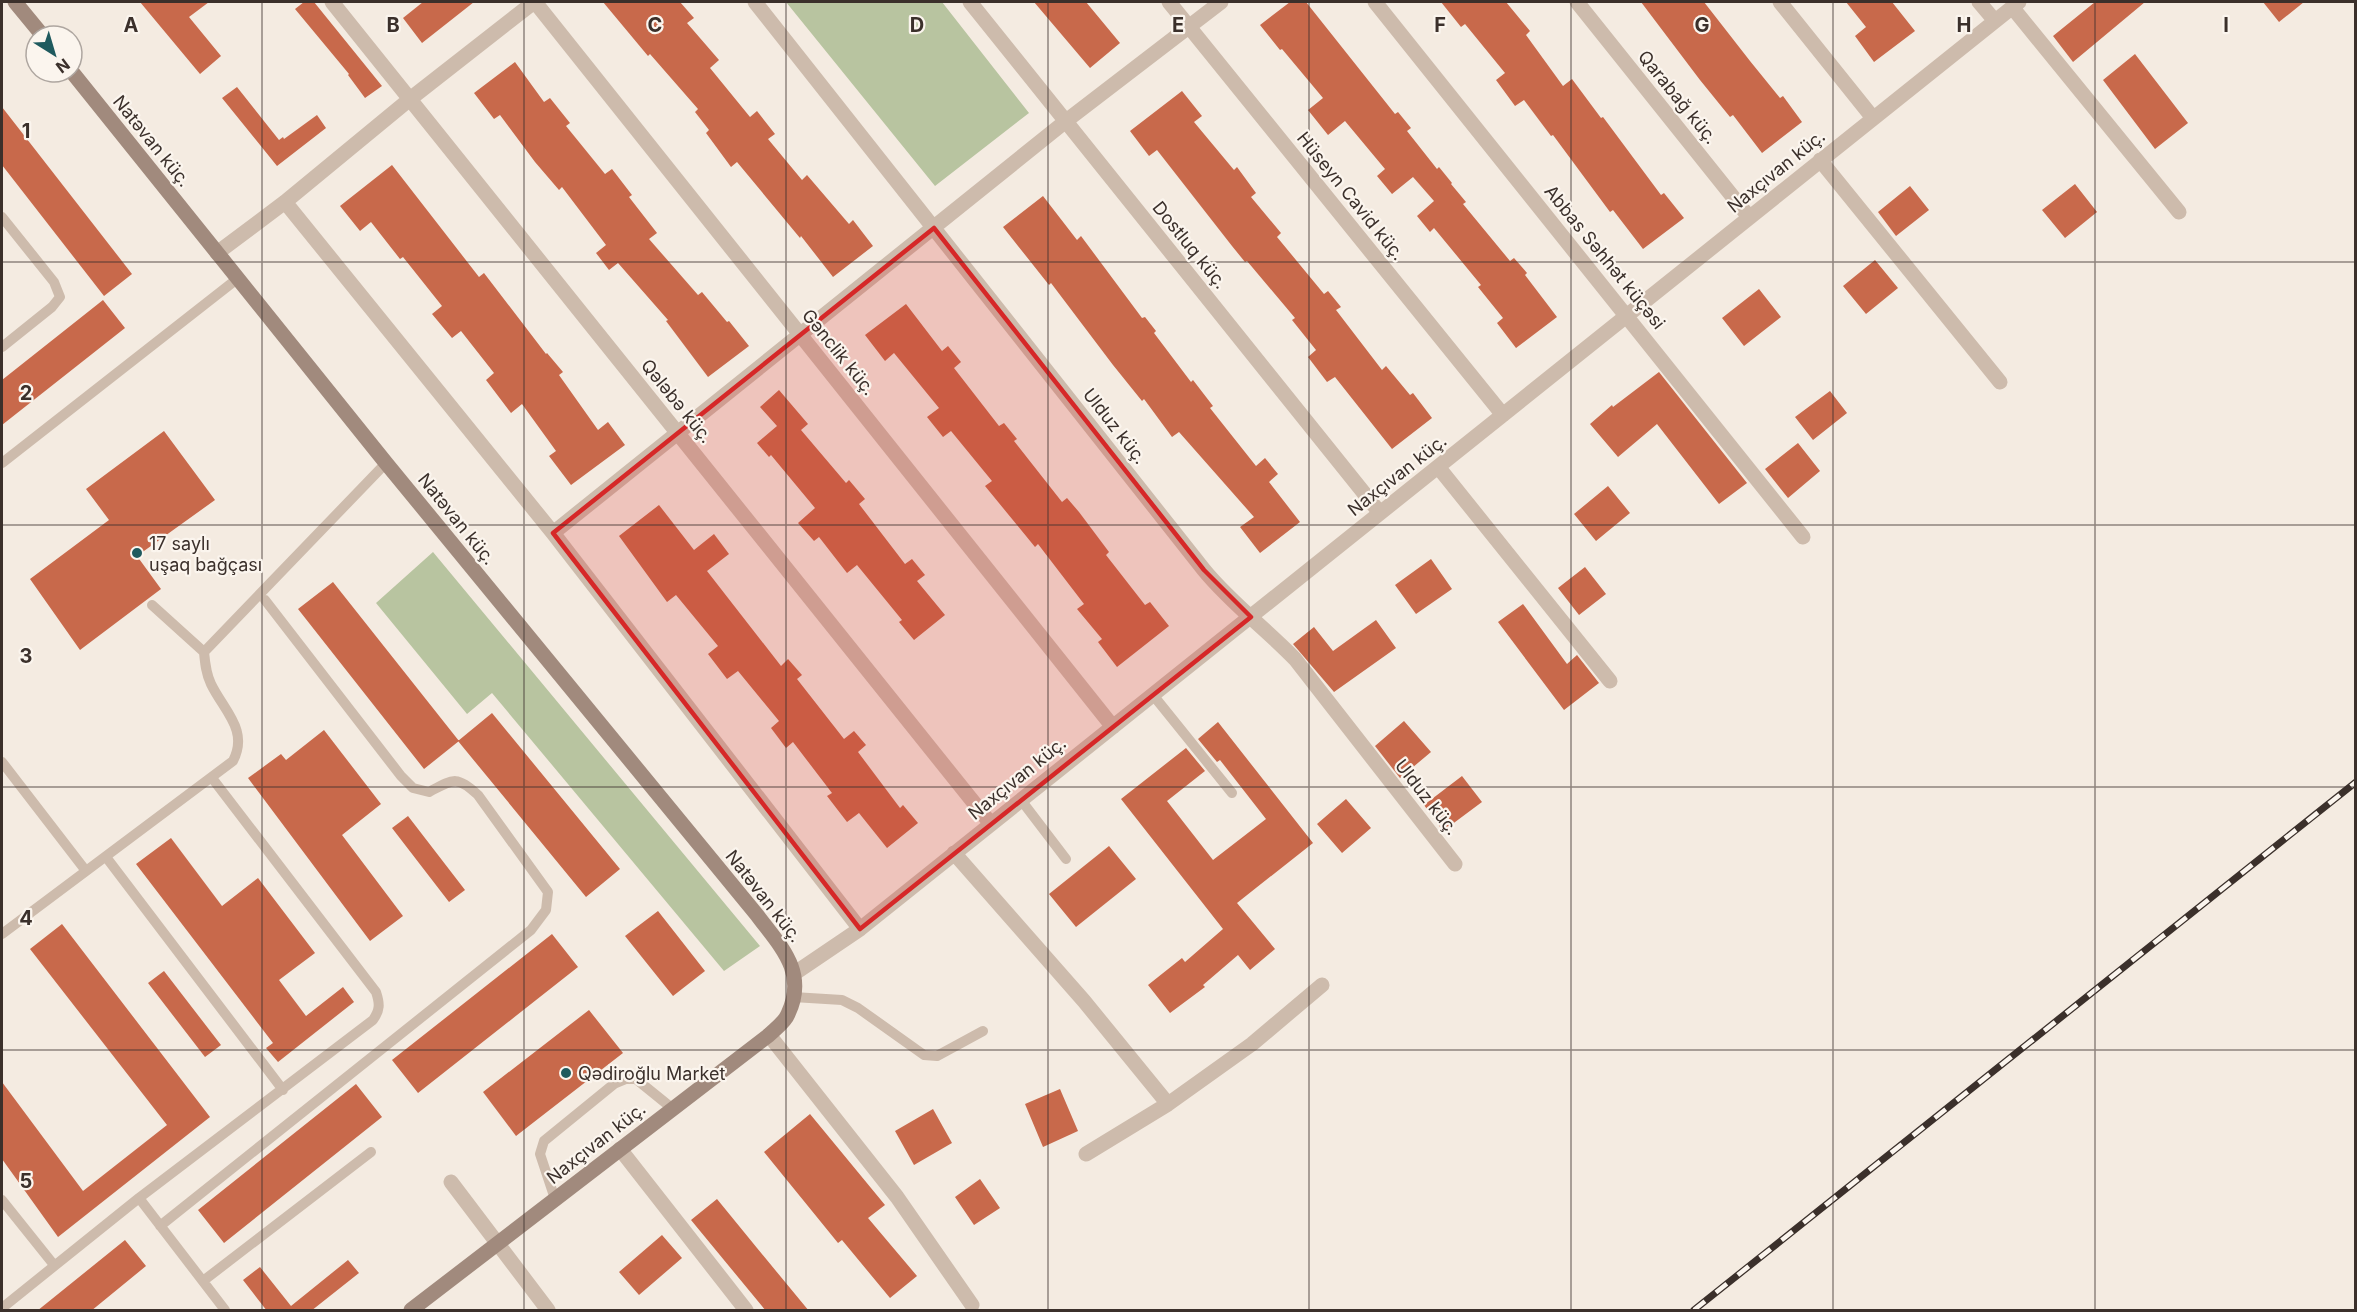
<svg xmlns="http://www.w3.org/2000/svg" width="2357" height="1312" font-family="Inter,sans-serif">
<rect width="100%" height="100%" fill="#f4ebe1"/>
<path fill="#b8c4a0" d="M786,2H942L1029,113L935,186Z
M433,552L760,946L724,971L492,693L467,714L376,603Z"/>
<path fill="#c8694b" d="M140,2H209L189,17L221,56L200,74Z
M304,2H314L382,86L365,98L348,75L349,74L295,9Z
M423,2H474L422,43L403,18Z
M603,2H680L694,18L687,23L719,60L710,68L750,117L757,111L775,134L768,139L802,180L807,175L849,224L853,220L873,246L833,277L801,236L800,238L737,162L731,167L706,133L709,130L695,112L698,109L650,54L648,56Z
M1034,2H1086L1120,43L1090,68Z
M1290,2H1306L1395,114L1398,112L1411,128L1407,131L1437,169L1439,167L1452,183L1451,184L1466,202L1463,204L1510,261L1514,258L1527,273L1525,275L1557,317L1516,348L1497,323L1503,318L1478,287L1481,285L1434,228L1430,232L1417,216L1434,201L1413,177L1392,194L1377,176L1385,169L1345,121L1328,135L1308,110L1323,98L1282,49L1280,50L1260,25Z
M1441,2H1506L1530,31L1526,35L1563,86L1572,79L1601,118L1603,117L1661,195L1664,193L1684,218L1643,249L1613,210L1610,212L1553,135L1551,136L1524,100L1515,106L1496,80L1505,73L1465,24L1461,27Z
M1641,2H1704L1750,61L1780,98L1783,96L1802,122L1762,153L1733,115L1730,117L1700,80Z
M1846,2H1892L1915,31L1874,62L1855,36L1866,27Z
M2095,2H2145L2073,62L2053,36Z
M2263,2H2304L2279,22Z
M2135,54L2188,123L2155,149L2103,80Z
M515,62L544,102L550,98L570,123L566,126L605,174L612,169L632,195L629,197L657,233L649,239L698,295L702,292L727,322L729,321L749,346L708,377L666,321L668,320L618,263L609,270L596,253L606,245L562,187L559,190L535,162L500,115L494,119L474,93Z
M237,87L279,140L283,137L284,139L317,115L326,128L277,166L222,98Z
M1182,91L1202,116L1194,122L1234,170L1237,167L1256,193L1251,197L1281,233L1277,237L1324,294L1328,291L1341,307L1336,310L1382,370L1386,366L1410,395L1413,393L1432,418L1392,449L1335,377L1327,382L1308,357L1316,350L1292,320L1295,318L1247,261L1245,262L1232,246L1157,150L1149,156L1130,131Z
M2,107L132,274L104,296L2,165Z
M392,165L479,277L484,273L546,354L547,353L563,372L559,375L598,430L608,422L625,445L571,485L549,456L556,451L522,404L511,413L486,380L494,373L461,331L452,338L432,314L442,306L403,257L400,259L371,222L360,231L340,206Z
M2075,184L2097,212L2065,238L2042,210Z
M1910,186L1929,210L1896,236L1878,212Z
M1043,196L1077,240L1081,236L1142,318L1145,317L1156,331L1154,333L1191,382L1193,380L1213,406L1210,408L1256,466L1265,458L1278,474L1269,482L1300,522L1260,553L1240,527L1254,517L1179,432L1172,437L1144,399L1142,401L1113,365L1051,283L1049,285L1003,227Z
M1875,260L1898,288L1866,314L1843,286Z
M1759,289L1781,317L1744,346L1722,318Z
M103,300L125,328L2,425V380Z
M906,304L942,351L948,346L961,362L954,368L999,426L1004,423L1017,439L1014,441L1062,502L1067,498L1079,512L1109,552L1106,555L1145,605L1150,602L1169,626L1117,667L1098,642L1102,639L1077,609L1084,604L1038,544L1035,547L985,486L992,481L951,431L943,437L927,417L939,408L894,353L885,361L865,335Z
M1659,372L1747,483L1719,504L1657,424L1618,457L1590,424L1612,405L1613,407Z
M779,390L808,424L801,430L846,483L849,480L865,499L859,504L905,564L912,559L925,575L917,581L945,615L914,640L899,622L902,620L857,565L847,573L819,537L814,541L798,523L815,508L771,455L769,457L757,443L777,426L760,407Z
M1830,391L1847,413L1813,440L1795,417Z
M164,431L215,500L137,556L161,589L80,650L30,579L109,520L86,489Z
M1798,443L1820,471L1788,498L1765,469Z
M1608,486L1630,513L1596,541L1574,514Z
M659,505L694,550L714,534L729,554L707,571L781,666L788,659L802,675L797,679L844,739L854,731L866,745L858,752L900,808L903,805L918,823L887,848L859,813L847,822L827,796L832,793L793,742L786,748L771,728L779,721L738,671L727,679L708,654L718,646L676,595L667,602L619,536Z
M1431,559L1452,589L1416,614L1395,585Z
M1585,567L1606,594L1579,615L1558,588Z
M333,582L459,741L424,769L298,609Z
M1523,604L1567,664L1577,655L1599,683L1564,710L1498,622Z
M1376,620L1396,648L1334,692L1293,644L1314,627L1333,651Z
M492,713L620,869L586,897L458,741Z
M1404,721L1431,752L1400,778L1375,746Z
M1218,722L1313,843L1237,903L1275,949L1250,970L1238,955L1203,985L1205,987L1170,1013L1148,985L1182,958L1185,962L1223,929L1121,799L1186,748L1205,771L1167,801L1213,860L1266,819L1220,760L1217,762L1198,739Z
M324,730L381,804L342,835L403,916L370,941L248,778L281,754L286,760Z
M1462,776L1482,802L1443,831L1424,805Z
M1346,799L1371,828L1342,853L1317,824Z
M408,816L465,890L449,902L392,828Z
M171,838L222,906L258,878L315,953L279,980L306,1016L343,987L354,1002L278,1062L266,1048L273,1043L136,864Z
M1109,846L1136,879L1076,927L1049,894Z
M658,911L705,971L673,996L625,936Z
M62,924L210,1117L58,1237L2,1159V1082L83,1191L167,1125L30,949Z
M552,934L578,967L418,1093L392,1060Z
M164,971L221,1045L205,1057L148,983Z
M589,1010L623,1053L516,1136L483,1092Z
M356,1084L382,1117L224,1243L198,1210Z
M1060,1089L1078,1131L1043,1147L1025,1104Z
M933,1109L952,1143L914,1165L895,1131Z
M810,1114L885,1205L868,1218L917,1276L890,1298L842,1240L838,1243L764,1152Z
M980,1179L1000,1208L974,1225L955,1197Z
M717,1199L757,1248L809,1311H766L691,1220Z
M662,1235L682,1258L639,1295L619,1272Z
M125,1240L146,1266L91,1311H37Z
M348,1260L359,1273L311,1311H267L243,1280L260,1267L291,1306Z"/>
<g fill="none" stroke-linecap="round" stroke-linejoin="round">
<path stroke="#cdbbac" stroke-width="10" d="M2,217L54,282L60,297L52,307L2,347
M2,463L237,279
M152,605L204,652
M1153,695L1232,793
M2,762L86,871
M1021,800L1066,859
M106,857L283,1090
M2,934L233,761C249,730 224,711 211,684C206,674 205,663 204,652L386,463
M793,997L842,1000L858,1008L924,1055L937,1056L983,1031
M139,1198L225,1310
M555,1199L540,1154L544,1141L614,1084L626,1079H636L673,1109
M2,1200L54,1265
M160,1226L531,930L546,910L548,892L478,795C457,775 453,779 429,792L413,788L401,776L265,600
M203,1281L371,1152
M2,1308L139,1198L373,1020C380,1010 380,1004 376,992L212,778"/>
<path stroke="#cdbbac" stroke-width="15" d="M332,2L991,824
M535,2L1113,727
M755,2L1204,570C1231,603 1265,628 1295,659L1455,864
M970,2L1380,513
M1169,2L1503,415
M1375,2L1803,537
M1577,2L1749,217
M1780,2L1873,118
M1979,2L1995,21
M2012,7L2179,212
M1820,160L2000,382
M285,202L553,533L860,929
M217,253L285,202L410,99L534,2
M1439,468L1610,681
M553,533L1066,121L1221,2
M954,853L1084,1001L1168,1104
M795,973L860,929L2019,2
M769,1035L897,1197L972,1305
M620,1149L746,1310
M1086,1154L1168,1104L1252,1044L1322,985
M451,1182L548,1310"/>
<path stroke="#a18a7d" stroke-width="15" d="M15,2L43,36
M72,72L386,463L757,915C780,946 808,972 788,1014C785,1022 775,1029 769,1035L411,1310"/>
<g stroke="#3b302b" stroke-width="7">
<path id="rail" d="M1694,1310L2356,782"/>
</g>
<use href="#rail" stroke="#fbf5ee" stroke-width="4.5" stroke-dasharray="14" stroke-linecap="butt"/>
</g>
<path fill="#d62828" fill-opacity="0.2" stroke="#d62828" stroke-width="4.5" stroke-linejoin="round" d="M934,228L1204,570L1251,617L860,929L553,533Z"/>
<path fill="none" stroke="#3b302b" stroke-width="1.5" stroke-opacity="0.55" d="M262,2V1310M524,2V1310M786,2V1310M1048,2V1310M1309,2V1310M1571,2V1310M1833,2V1310M2095,2V1310M2,262H2356M2,525H2356M2,787H2356M2,1050H2356"/>
<g fill="#1f5a5e" stroke="#fbf5ee" stroke-width="2">
<circle cx="137" cy="553" r="6"/>
<circle cx="566" cy="1073" r="6"/>
</g>
<g text-anchor="middle" dominant-baseline="central" stroke-width="4.5" stroke-linejoin="round" paint-order="stroke">
<g font-size="18" fill="#3b302b" stroke="#fbf5ee">
<text transform="translate(1678 97) rotate(51)">Qarabağ küç.</text>
<text transform="translate(152 141) rotate(51)">Natəvan küç.</text>
<text transform="translate(1776 171) rotate(-39)">Naxçıvan küç.</text>
<text transform="translate(1351 196) rotate(51)">Hüseyn Cavid küç.</text>
<text transform="translate(1190 245) rotate(51)">Dostluq küç.</text>
<text transform="translate(1605 257) rotate(51)">Abbas Səhhət küçəsi</text>
<text transform="translate(839 352) rotate(51)">Gənclik küç.</text>
<text transform="translate(677 401) rotate(51)">Qələbə küç.</text>
<text transform="translate(1115 426) rotate(52)">Ulduz küç.</text>
<text transform="translate(1397 475) rotate(-38)">Naxçıvan küç.</text>
<text transform="translate(457 519) rotate(51)">Natəvan küç.</text>
<text transform="translate(1017 778) rotate(-39)">Naxçıvan küç.</text>
<text transform="translate(1427 797) rotate(52)">Ulduz küç.</text>
<text transform="translate(764 896) rotate(52)">Natəvan küç.</text>
<text transform="translate(596 1143) rotate(-38)">Naxçıvan küç.</text>
</g>
<g font-size="18" fill="#3b302b" stroke="#fbf5ee" text-anchor="start">
<text x="149" y="543">17 saylı<tspan x="149" dy="21">uşaq bağçası</tspan></text>
<text x="578" y="1073">Qədiroğlu Market</text>
</g>
</g>
<g font-size="20" text-anchor="middle" font-weight="bold" fill="#3b302b" stroke="#fbf5ee" stroke-width="4.5" stroke-linejoin="round" paint-order="stroke">
<text x="131" y="32">A</text>
<text x="393" y="32">B</text>
<text x="655" y="32">C</text>
<text x="917" y="32">D</text>
<text x="1178" y="32">E</text>
<text x="1440" y="32">F</text>
<text x="1702" y="32">G</text>
<text x="1964" y="32">H</text>
<text x="2226" y="32">I</text>
<text x="26" y="138">1</text>
<text x="26" y="400">2</text>
<text x="26" y="663">3</text>
<text x="26" y="925">4</text>
<text x="26" y="1188">5</text>
</g>
<rect width="2357" height="1312" fill="none" stroke="#3b302b" stroke-width="6"/>
<g transform="translate(54 54) rotate(143)"><circle r="28" fill="#fbf5ee" stroke="#aea6a0" stroke-width="1.5"/>
<path d="M0-4.5L10 22L0 15L-10 22Z" fill="#1f5a5e"/>
<text y="-9" font-size="16" font-weight="bold" text-anchor="middle" fill="#3b302b">N</text>
</g>
</svg>
